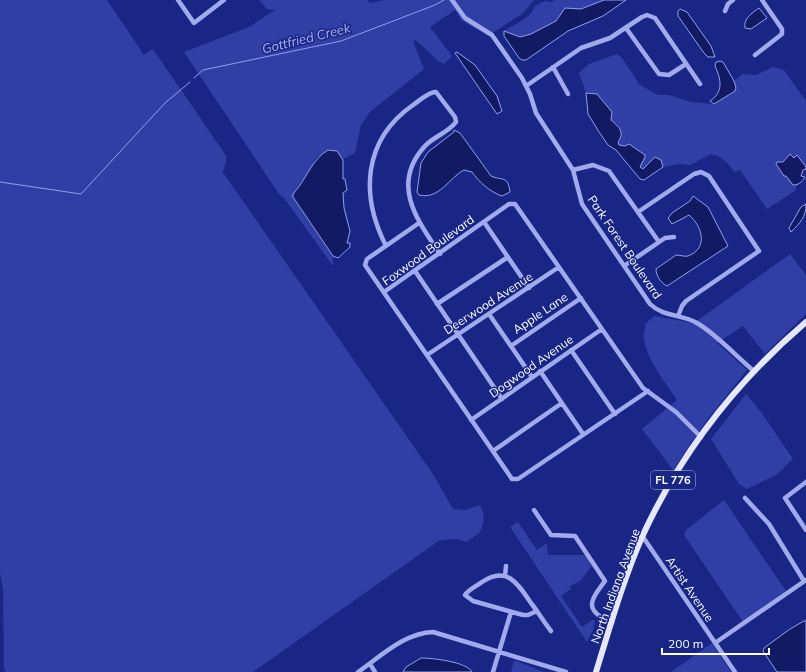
<svg xmlns="http://www.w3.org/2000/svg" width="806" height="672" font-family="Mulish,sans-serif">
<rect width="100%" height="100%" fill="#192686"/>
<path fill="#2f3fa6" d="M0,0H107L144,55L153,49L227,157L224,169L222,171L433,474L453,509L465,510L480,505C485,512 485,526 479,533C476,536 470,539 466,542L457,539L440,540L253,672H6L4,669L3,589L0,573Z
M259,0H366L371,3L384,0H534L523,13L488,36L461,20L455,10L430,27L452,56L444,64L438,61L416,40L413,41L424,69L370,112L361,125L355,153L343,159L335,151L330,150L315,159L309,174L293,194L294,199L333,257V266L284,198L279,194L184,52L249,27L275,10L267,9Z
M555,0H604L581,9L565,8L556,21L531,34L520,37L504,31C515,24 531,18 535,6L545,1L551,2Z
M617,54L622,58L640,85L658,95H669L691,102L714,104L735,91L734,81L743,74L756,75L773,67L784,70L806,101V167L797,155L794,158L792,155L785,159L783,162H777L776,164C782,172 787,177 793,185H797L795,191L767,209L740,170L734,172C729,164 722,156 711,154L690,165L679,164L663,167V164L651,161L645,169L640,167C648,149 631,147 619,145V127L611,120L610,110L597,94L586,93L579,73L589,64Z
M790,254L806,275V314L765,354L743,326L717,343L747,370L707,420L673,470L642,429L677,400C664,380 648,362 644,339C643,333 646,329 645,324L654,316L694,323Z
M746,394L761,412L793,459L776,475L747,489L739,484L711,439Z
M724,500L786,591L743,622L684,535L686,530Z
M518,522L537,550L547,543L548,555H585L592,566L580,581L569,587L571,589L561,596L582,627L592,620L595,621L593,630L587,642L510,527Z
M712,643L731,672H671Z
M514,660L544,672H511Z"/>
<path fill="#111a63" stroke="#93a0ee" d="M604,0H626L603,16L568,31L526,60H522L519,58L504,36V31L520,37L531,34L556,21L565,8L581,9Z
M759,8L767,18L751,29L745,28C743,19 752,13 759,8Z
M680,9L687,12L711,46L715,57H708L704,53L678,16V11Z
M457,52L475,65L497,96L502,111L497,114L455,53Z
M720,61L723,62L734,81L736,88L735,91L714,104L710,101C724,92 721,79 715,66L716,62Z
M586,93L597,94L612,112L611,120C619,127 625,132 618,142L619,145L625,146L629,144L645,155V157L640,167L643,169L655,157L661,160L663,167L644,180L640,179L616,150L608,145L599,132L588,114Z
M454,130L460,133L491,176C502,181 508,175 510,192L502,196C490,192 479,182 472,172L464,170C449,178 439,200 419,195L417,192L421,163L428,152L454,132Z
M328,150L337,151L343,160V179H345L347,190L343,193L344,208L350,231L347,243H350V247L338,258L333,256L293,197V194C307,179 311,160 328,150Z
M790,154L794,158L797,155L806,167V169L803,170L801,176L805,177C802,182 799,185 793,185L786,176H784L776,164L777,162H783Z
M693,196L708,207L728,246L667,286C661,283 656,276 656,269L676,255C680,255 685,257 688,256C709,248 702,226 689,215L672,224L668,218L672,213L690,201Z
M806,204C806,217 800,223 791,232L789,228L801,207Z
M804,621H806V672H777L763,651L764,648L790,629Z
M421,658C433,658 467,662 472,672H403L406,667Z"/>
<g fill="none" stroke-linecap="round" stroke-linejoin="round">
<path stroke="#93a0ee" stroke-width="1" d="M194,78L203,70L341,41L435,5L444,0
M0,182L81,194L165,103L190,82"/>
<path stroke="#a0aaec" stroke-width="4.5" d="M178,0L194,23L224,0
M452,0L465,18L492,35L522,78L530,94L536,113L573,170L582,204L650,304C663,317 682,314 697,323C716,334 737,357 754,371
M725,11L728,4L733,0
M626,28L659,74L669,75L686,64
M755,55L782,34V29L762,0
M553,67L568,94
M526,86L581,48L610,38L642,17L647,15L655,18L700,84
M573,170L593,165L609,171L659,242
M638,212L694,174L701,172L709,176L759,251L686,301L682,306L678,316
M484,222L529,288
M419,223L367,259L365,265L512,479H518L648,391
M386,246C360,195 363,140 413,105C419,101 428,92 436,92L455,117L456,122C449,132 433,137 425,146C390,184 417,220 440,254
M624,266L665,238L674,237
M415,271L502,399
M384,292L509,204H515L643,388L676,412L701,437
M437,304L508,257
M489,314L532,377
M511,346L581,298
M571,350L615,414
M427,355L559,267
M540,371L583,434
M471,420L602,329
M493,451L562,403
M806,482L785,498L806,530
M745,498L769,524L804,581
M534,510L551,535L575,536L605,581C590,601 583,610 612,623
M643,537L735,672
M505,576L506,566
M537,611L528,615H523L473,601L465,595C469,589 477,586 482,582C507,565 518,584 531,603C538,612 544,622 551,631
M715,643L806,580
M370,664L375,672
M358,672C380,657 404,633 433,632L566,672
M493,672L511,612"/>
<path stroke="#e5e7ff" stroke-width="6" d="M596,672C610,627 623,580 642,537C680,454 737,381 806,322"/>
</g>
<g text-anchor="middle" dominant-baseline="central" stroke-width="3" stroke-linejoin="round" paint-order="stroke">
<rect fill="#192686" stroke="#babedb" stroke-width="1" x="651" y="471" width="44" height="18" rx="3"/>
<g font-size="11" font-weight="bold" fill="#fff">
<text x="673" y="480">FL 776</text>
</g>
<g font-size="12" fill="#fff" stroke="#192686">
<text transform="translate(625 247) rotate(56)">Park Forest Boulevard</text>
<text transform="translate(428 250) rotate(-36)">Foxwood Boulevard</text>
<text transform="translate(488 303) rotate(-33)">Deerwood Avenue</text>
<text transform="translate(540 313) rotate(-34)">Apple Lane</text>
<text transform="translate(531 366) rotate(-35)">Dogwood Avenue</text>
<text transform="translate(615 586) rotate(-70)">North Indiana Avenue</text>
<text transform="translate(690 589) rotate(56)">Artist Avenue</text>
</g>
<g font-size="13" font-style="italic" fill="#abb5f4" stroke="#192686">
<text transform="translate(306 38) rotate(-14)">Gottfried Creek</text>
</g>
</g>
<path d="M662 648v6h107v-6" fill="none" stroke="#ffffff" stroke-width="2"/>
<text x="668" y="648" font-size="12" fill="#ffffff" stroke="#192686" stroke-width="3" paint-order="stroke">200 m</text>
</svg>
